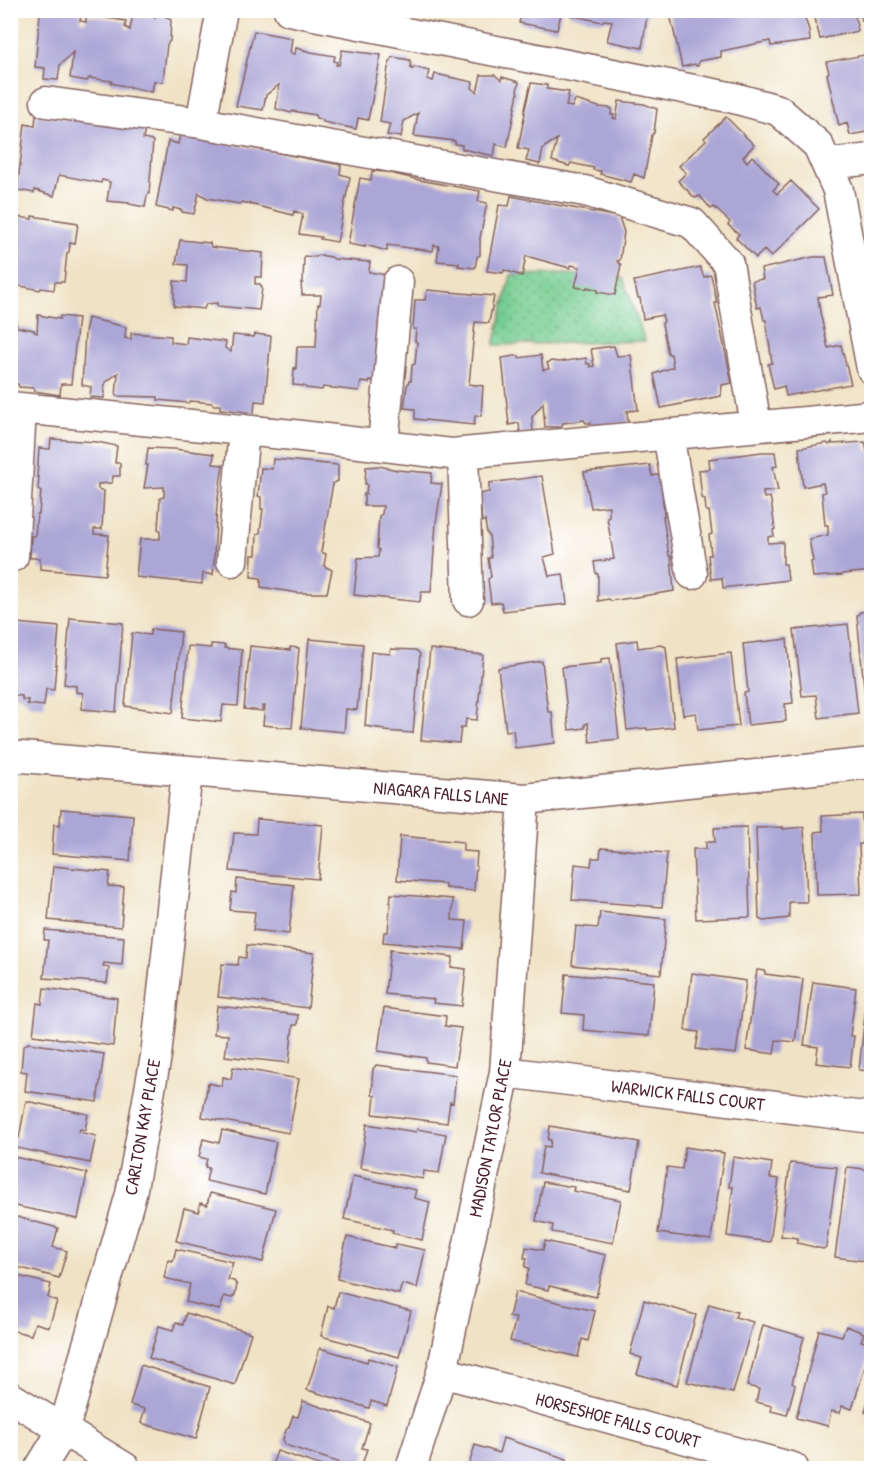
<svg xmlns="http://www.w3.org/2000/svg" width="882" height="1479" font-family="'Patrick Hand',sans-serif">
<defs>
<pattern id="grass-dots" width="8" height="8" patternUnits="userSpaceOnUse" patternTransform="scale(1.5)"><rect width="8" height="8" fill="#76cd91"/><path d="M2 2h.1M6 6h.1" fill="none" stroke="#63a677" stroke-width="1.8" stroke-linecap="round"/></pattern>
</defs>
<rect width="100%" height="100%" fill="#fff"/>
<filter id="ink" filterUnits="userSpaceOnUse"><feTurbulence type="fractalNoise" baseFrequency=".0167" numOctaves="2"/><feDisplacementMap in="SourceGraphic" scale="12" xChannelSelector="R" yChannelSelector="G"/><feConvolveMatrix kernelMatrix="1 2 1 2 8 2 1 2 1" color-interpolation-filters="sRGB"/></filter>
<filter id="wash" filterUnits="userSpaceOnUse"><feTurbulence type="fractalNoise" baseFrequency=".008" numOctaves="4" result="noise"/><feDisplacementMap in="SourceGraphic" scale="24" xChannelSelector="R" yChannelSelector="G"/><feGaussianBlur stdDeviation="1.35" result="paint"/><feColorMatrix in="noise" values="0 0 0 0 0 0 0 0 0 0 0 0 0 0 0 0 0 1.4 0 .05"/><feComposite in="paint" operator="in"/></filter>
<g filter="url(#wash)">
<rect width="100%" height="100%" fill="#f0e2c4"/>
<path fill="url(#grass-dots)" stroke="#60765e" stroke-width="1.5" d="M565,274L623,278L645,341L494,345L511,275Z"/>
<g id="blocks">
<path fill="#aca6d6" d="M42,10H82L80,21L86,22V15L126,21L125,27L130,30L133,13L155,17V15H163L171,19L170,41L167,44L163,82L154,81L152,92L111,83L112,81L89,78L87,81L70,78L73,52L60,65L58,80L44,79L45,68L35,67L40,13Z
M483,10H510V13H490Z
M522,10H562L557,30L519,23Z
M569,10H648L642,48L607,41L612,21L604,20L602,22L570,15Z
M669,10H802L809,30L810,41L771,46L770,41L721,51V57L699,61L698,66H696L695,64L682,67Z
M813,10H872V19L862,21L861,15L855,16L858,31L820,39Z
M254,31L292,38L290,53L295,54L296,48L311,52L335,56L334,61L337,62L336,65H339L342,50L381,55L368,120L358,118L356,129L323,122V120L316,118L315,115L293,111L291,113L276,109L279,85L266,95L263,110L236,106Z
M864,55L868,69H872V131L850,135L847,123L839,126L827,74L829,72L826,62Z
M392,57L410,60L411,69H413L414,67L429,71L427,79L433,81L435,74L473,82L472,88L477,92L481,75H495L501,80L502,77L519,82L517,91L518,93L507,147L496,144L494,156L462,149V145L455,144V141L414,136L418,113L404,121L401,137L387,135L390,124L380,122L388,68Z
M531,83L547,85V89L569,92L566,106L572,107L575,100L599,107L610,108L612,109L611,115H614L613,118L616,119L619,101L644,104L657,109L654,133L652,135L644,178L634,174L631,182L600,174L601,171L593,170L594,168L571,163L569,166L552,161L557,139L543,148L540,164L526,161L529,150L518,148L525,113H524Z
M36,115L145,129L143,139L153,141L149,194L147,196L145,207L129,204V203L107,201L110,182L102,180L101,183L59,175L54,196L35,190L34,193L17,190L25,124L35,126Z
M726,117L754,145L743,157L747,162L752,156L779,184L773,190L777,194L791,181L819,209L771,257L764,250L756,258L736,238L739,234L728,225L730,222L714,207L711,209L700,196L695,198L678,181L686,173L679,166L706,140L704,138Z
M180,134L341,165L340,174L350,177L337,242L320,239L321,237L299,234L303,214L294,211L293,215L242,202L239,204L207,198L199,193L194,214L182,212V210L173,208V211L156,207L168,141L178,144Z
M372,171L386,172L419,180L480,191L478,201L487,203L480,238V255L477,257L475,268L458,266L459,263L437,261L439,246L434,245L433,251L387,245V251L365,245V247L348,244L360,178L371,180Z
M511,196L619,217L624,232L620,260L617,261L621,265L615,295L597,292L598,290L587,287V289L575,287L580,267L571,265L570,268L526,256L522,276L504,270L503,273L487,271L499,205L509,206Z
M32,216L78,223L75,244L70,243L69,252L67,253L64,282H55L54,290L41,288L40,290L10,284V244H14V233H18L19,217L32,219Z
M180,240L210,243L211,247L263,253L262,277H255V284H260L262,288L259,310L217,306V303L206,304L204,309L174,306V281L187,282L188,265L176,264Z
M319,255L331,257L334,259L370,262L369,272L387,275L377,382L370,380L369,383L361,382L359,391L323,387L322,390L306,388L304,386L293,385L294,368L296,369L297,347H316L318,304H320L321,295H302L301,282L303,283L304,256L316,257Z
M813,257H826L833,295L818,297L820,312L828,348L841,345L851,384L786,396L784,386L774,389L768,364L772,363L766,320H764L761,307L757,308L752,281L763,279L761,269Z
M700,267L704,277L711,275L717,303H715L732,383L722,385L721,396L661,408L654,374L673,367L671,354H668L662,324L664,321L662,315L643,319L640,298H638L634,281Z
M427,290L494,296L489,323L475,322L469,384L483,386L481,416H475L474,425L415,419V409L404,408L407,386L409,381H411L412,365L415,364L417,342L415,341L416,329H413L415,300H425Z
M38,315L60,319V316L78,318L71,384H61L60,395L34,391V388L19,387L18,384H10V322H16L17,327L34,330V332L37,333Z
M88,318L126,327L125,338L131,339V333L171,336V342L186,344L187,337L226,342L225,348L231,352L233,335L254,337L255,334L271,336L265,402L255,401L254,413L220,409V405H213L212,403L190,401L188,403L158,400V397L116,396L118,373L105,383L104,398L90,397L91,387L82,385L85,332Z
M614,346L617,356L631,355L638,410L627,411L628,423L590,426L591,423H586L584,420L563,423L561,427H545L543,403L532,417L533,432L520,434L519,423L509,425L502,358L514,356H519V358L541,355L543,370L549,369L547,363L551,361L559,362L586,358L587,364H590V367L594,366L591,349Z
M51,439L97,442L117,446L115,463H120V476H113L112,483L98,484V489L104,491L102,529H94V534L109,535L105,575L40,569V558H30L31,536H35L37,514H39L41,491L38,489L39,477H37L39,448L50,449Z
M832,442V444L865,442L867,451L872,450V571L843,574L842,575L813,577L811,562L813,561L809,539L828,535V525H825L822,493L825,492L823,483L803,487L799,448L827,443L829,445Z
M148,448L174,449L214,454L213,464L223,465L217,505L213,575L203,573L202,584L136,577L140,539H160V530H158L160,498L164,497V487L144,488L148,465H146Z
M762,452H775L777,466L773,467L778,491L763,492L764,498L770,497L771,501L775,529L773,530L774,536L768,537V543L783,542V564H786L788,580L723,588L722,578L711,579L708,555H711L709,535L712,534L709,511H706L705,499L702,498L699,470L710,469L709,459Z
M273,459L338,465V481L333,483L321,552L326,554L324,566L332,570L327,593H298L261,587V578L251,577L252,555H256L257,534L260,533L263,509H261V497L258,496L261,468L272,469Z
M650,465L652,476L661,474L664,516H663L669,556H671L674,591L611,601L609,599L598,601V574H596L594,562L614,559L607,517H609V506L591,508L584,472Z
M379,466L397,470L432,473L431,483L442,484L436,523L431,592H421L420,602L354,595L358,558L378,557L379,550L377,548L379,516L382,514L383,506H364V494H366L367,484H365L366,467Z
M542,476L555,554L544,557L549,576L563,574L567,604L503,611L501,602L491,603L488,579L491,577L488,558H491L489,535L487,534L485,521H482L479,494L489,492V483Z
M872,611V707H866L857,616L860,612Z
M70,618L123,623L116,712L82,709L83,693L76,692V686L64,684Z
M16,623L59,627L54,690L46,689L44,706L27,704L28,700H22V696L10,695V670H12Z
M848,624L858,713L819,718L816,695L802,696L794,630Z
M151,629L181,632L173,713L125,706L132,633L150,635Z
M309,639L363,644L357,710L346,709L344,732L301,728Z
M787,639L793,703L785,704L786,721L748,725L744,693L748,692L743,644Z
M637,640L638,648L661,645L666,647L674,727L647,730V728L627,730L617,643Z
M211,644L225,645L224,648L242,650L238,706L223,705L221,722L182,718L188,646L211,648Z
M250,646L290,650V647L299,648L292,728L263,725L265,706H262V711L244,709Z
M391,649L416,650L420,654L413,733L384,731V729L365,726L371,652L390,654Z
M430,649L483,655L477,720L466,719L465,727H461L459,743L421,740Z
M731,653L739,726L698,730L696,713L683,715L677,659Z
M610,658L619,739L590,742L588,723L585,724V728L569,730L562,667L601,663V659Z
M542,661L548,712H552L555,743L515,748L513,730L506,731L498,668Z
M61,809L133,815L130,861L52,854L54,824L60,825Z
M862,814L863,844H859L861,894L817,895L815,832L823,831L822,816Z
M257,819L323,825L318,879L230,871L234,833L256,834Z
M747,827L750,917L696,919L693,849H706V842H715L714,828Z
M783,827V829L804,827L807,902H789V918L763,921L759,919L756,828Z
M400,836L463,842V851L477,852L474,891L445,888V884L397,880Z
M601,848L667,853L662,907L572,900L575,864L591,866L592,858H600Z
M53,866L110,872L108,886L124,887L121,927L48,920Z
M237,879L294,885L289,934L253,930L255,912L230,910L232,892L236,893Z
M391,894L453,899L452,920L467,921L464,949L383,942L384,932H388Z
M600,912L666,919L661,974L572,965L576,926L598,928Z
M45,930L124,937L122,965L104,963L103,966L109,967L107,983L44,978L48,940H44Z
M247,945L314,953L308,1008L218,997L222,964L238,965L239,957L246,958Z
M390,950L453,957L451,967L466,969L462,1006L433,1003L434,999L385,994Z
M757,970L765,971V974L803,979L795,1042L776,1040L774,1054L746,1050Z
M692,973L746,981L736,1054L696,1049L699,1032L685,1030Z
M566,974L654,982L649,1036L583,1030L584,1015L562,1013Z
M813,982L856,988L850,1036H854L850,1067L816,1063L818,1047L804,1045Z
M44,988L117,998L113,1046L33,1035L37,1003L42,1004Z
M867,996L872,997V1071L859,1070Z
M217,1006L298,1015L297,1025H293L289,1063L225,1056L228,1035L214,1034Z
M384,1008L446,1016L445,1026L461,1028L455,1066L426,1062V1058L378,1051Z
M28,1043L104,1054L97,1102L25,1091L27,1072L21,1071L23,1047Z
M376,1065L456,1075L453,1103L450,1102L447,1123L373,1114L375,1096L372,1095L373,1081L372,1079L373,1069Z
M233,1067L299,1079L289,1133L202,1117L208,1083L222,1086L223,1077L231,1079Z
M26,1101L88,1114L85,1130L80,1129L79,1132L96,1136L90,1163L12,1147L14,1137L19,1138Z
M367,1124L416,1132L417,1129L446,1134L439,1173L424,1171L423,1179L360,1168Z
M550,1126L639,1142L631,1190L539,1173L544,1146L550,1147L551,1140H548Z
M222,1130L276,1142L265,1194L206,1181L209,1168L205,1167L207,1159L199,1157L203,1139L219,1143Z
M685,1147L724,1153L711,1240L658,1233L667,1167L682,1169Z
M10,1156L87,1173L78,1219L10,1205Z
M733,1157L772,1163L770,1178L779,1179L770,1242L727,1236L733,1187H729Z
M790,1163L837,1167L826,1247L823,1249L797,1243L798,1238L781,1236Z
M847,1167L872,1170V1262L835,1257Z
M353,1176L416,1190L414,1198L430,1202L422,1240L392,1233L393,1230L344,1219Z
M543,1182L574,1187L573,1191L621,1200L613,1243L552,1232L553,1225L536,1221Z
M210,1193L276,1209L263,1262L176,1241L184,1208L199,1212L200,1203L207,1205Z
M10,1215L58,1228L53,1247L67,1251L59,1278L10,1265Z
M347,1237L395,1248L396,1244L425,1250L417,1288L402,1284L399,1294L337,1279Z
M545,1241L606,1255L596,1297L549,1286L548,1290L525,1285L529,1268L525,1267L527,1258H524L526,1247L543,1250Z
M176,1249L233,1262L228,1280L234,1281L237,1285L235,1295L231,1298L224,1296L220,1310L186,1302L190,1284L164,1278L168,1260L173,1261Z
M10,1274L51,1284L48,1298L57,1301L49,1327L35,1323L31,1335L10,1330Z
M338,1292L411,1311L399,1357L321,1336L328,1306L334,1308Z
M515,1292L595,1311L588,1341L582,1339L578,1357L510,1341L516,1318L509,1317Z
M644,1300L696,1315L677,1385L637,1374L642,1358L630,1354Z
M709,1304L737,1312L735,1317L753,1322L733,1393L687,1382Z
M186,1313L251,1333L235,1385L149,1358L159,1326L173,1330L176,1322L183,1325Z
M763,1325L804,1337L792,1383L795,1385L787,1415L771,1411L772,1406L756,1402L759,1389L747,1386Z
M846,1326L864,1333L861,1341L872,1344L852,1409L842,1406L840,1413L831,1411L828,1426L796,1418L819,1330L842,1336Z
M320,1348L367,1362L368,1358L398,1367L387,1406L371,1401L369,1408L307,1390Z
M141,1365L210,1387L196,1439L141,1423L145,1409L130,1405Z
M871,1389H872V1414L865,1412Z
M303,1401L370,1423L362,1448L367,1449L361,1468H356L285,1445L283,1439L286,1430L289,1427L293,1416L298,1417Z
M503,1438L567,1459L564,1468H468L475,1445L499,1453Z
M277,1451L328,1468H271Z"/>
</g>
</g>
<g filter="url(#ink)">
<use href="#blocks" fill-opacity="0" stroke="#846361" stroke-width="1.5"/>
<g fill="none" stroke-linecap="round" stroke-linejoin="round">
<g stroke="#846361" stroke-width="33">
<path id="street" d="M289,10L734,98L778,110L818,145L838,190L872,369
M46,102L201,123L585,191L692,223L728,263L756,425
M201,123L222,10
M827,164L872,159
M10,407L293,435L451,454L872,416
M668,434L692,574
M383,445L398,282
M463,453L468,600
M13,556L21,408
M232,561L244,430
M10,756L524,799L872,763
M505,1072L872,1118
M442,1372L793,1468
M10,1397L125,1468
M40,1468L64,1429L131,1194L156,1056L187,772
M411,1468L442,1372L505,1072L524,799"/>
</g>
<use href="#street" stroke="#fff" stroke-width="30"/>
</g>
</g>
<g text-anchor="middle" dominant-baseline="central" stroke-width="6" stroke-linejoin="round" paint-order="stroke">
<g font-size="18" fill="#4a1f2b" stroke="#fff">
<text transform="translate(441 793) rotate(5)">NIAGARA FALLS LANE</text>
<text transform="translate(688 1095) rotate(7)">WARWICK FALLS COURT</text>
<text transform="translate(142 1127) rotate(-80)">CARLTON KAY PLACE</text>
<text transform="translate(490 1138) rotate(-79)">MADISON TAYLOR PLACE</text>
<text transform="translate(618 1420) rotate(15)">HORSESHOE FALLS COURT</text>
</g>
</g>
<rect width="882" height="1479" fill="none" stroke="#fff" stroke-width="36"/>
</svg>
